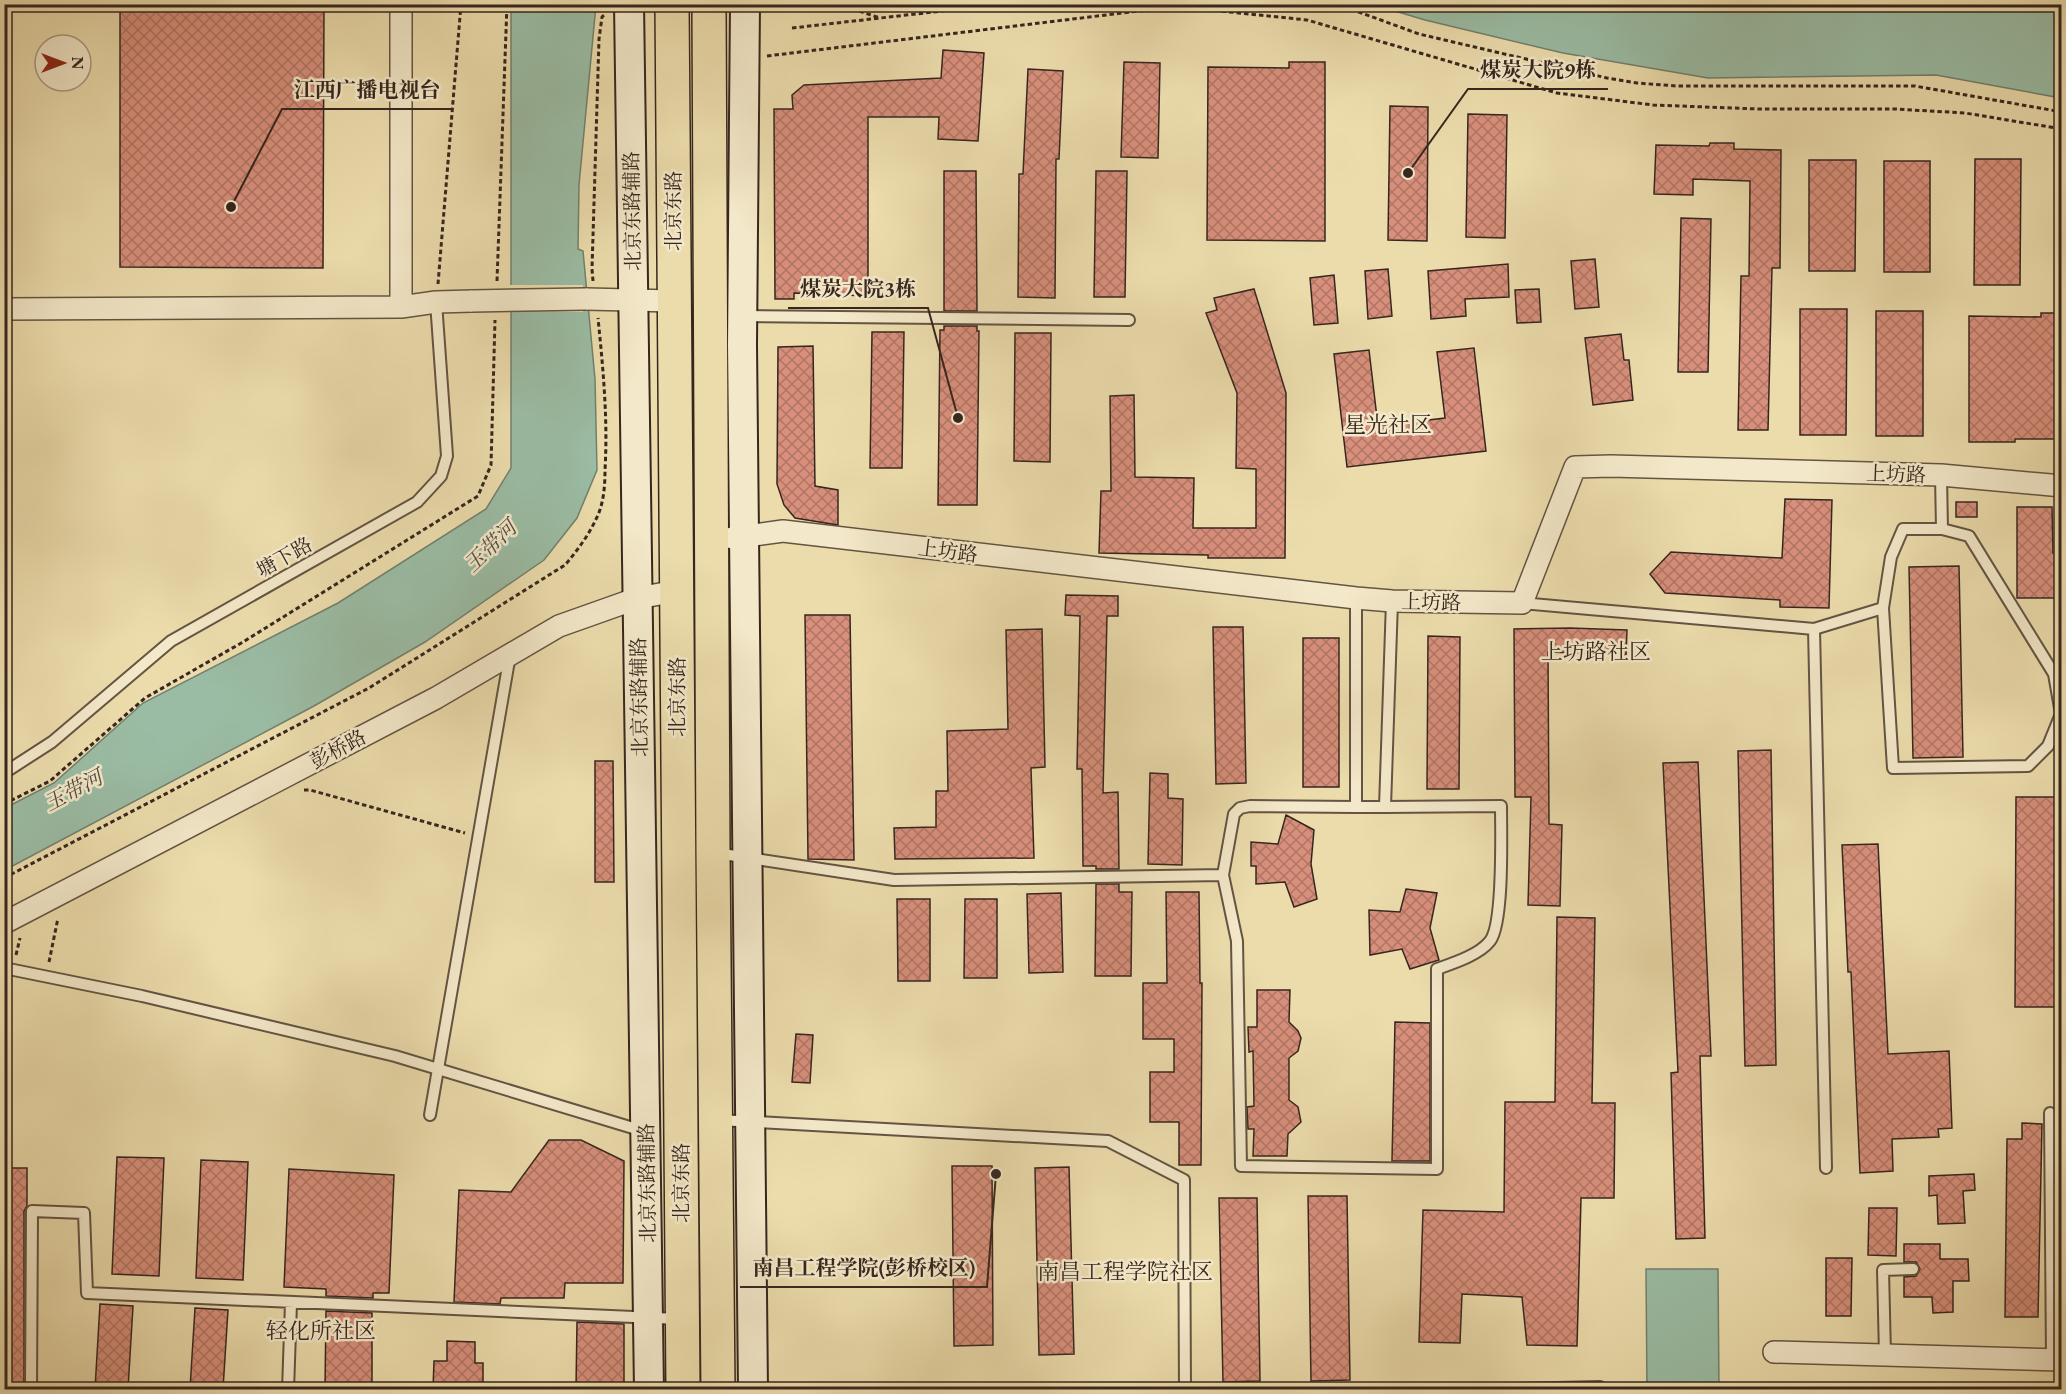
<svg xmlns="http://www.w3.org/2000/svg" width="2066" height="1394" font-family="'EB Garamond','Noto Serif SC',serif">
<defs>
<pattern id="building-cross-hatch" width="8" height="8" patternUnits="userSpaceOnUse" patternTransform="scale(1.5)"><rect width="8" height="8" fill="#d88f7b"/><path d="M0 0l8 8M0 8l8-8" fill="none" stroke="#b07564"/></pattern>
</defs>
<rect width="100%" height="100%" fill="#ecdcac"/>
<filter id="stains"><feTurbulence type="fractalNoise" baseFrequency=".00333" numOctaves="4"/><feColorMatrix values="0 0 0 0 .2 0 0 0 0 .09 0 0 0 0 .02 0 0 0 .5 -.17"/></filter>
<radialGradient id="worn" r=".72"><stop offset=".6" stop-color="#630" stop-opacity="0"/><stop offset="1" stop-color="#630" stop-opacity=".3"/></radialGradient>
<path fill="#9abca4" stroke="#72806f" stroke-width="1.5" d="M511,5H596L579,185L578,249L583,251L595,379L597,470L577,518L544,560L425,642L314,706L5,870V808L54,783L143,703L338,603L486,509L511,468Z
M1375,5H2061V98L1936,75L1708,78L1563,53L1425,20Z
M1646,1269H1718L1719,1389H1647Z"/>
<path fill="#ecdcac" d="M508,285H583V312L508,311Z"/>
<path fill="url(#building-cross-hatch)" stroke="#36261f" stroke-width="1.5" d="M120,4H324L323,268L120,267Z
M943,50L984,53L978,141L938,139L939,117H868V296L794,293V299H775L774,109H793L792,95L804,85L941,78Z
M1124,62L1160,63L1158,158L1121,157Z
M1289,62H1325V241L1207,240L1208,67L1289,68Z
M1028,69L1063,71L1059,159H1056L1055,298L1018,297L1019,174H1023Z
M1390,106L1428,107L1427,241L1388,240Z
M1468,114L1507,115L1505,238L1466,237Z
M1710,143H1734V149L1781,150L1780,268H1772L1768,430H1738L1741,276H1749L1750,181L1693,179V195L1654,194L1656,145L1709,146Z
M1975,159H2021L2020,285H1974Z
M1809,160H1856L1855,271H1809Z
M1884,161H1930V272H1884Z
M944,171H976L977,311H944Z
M1096,171H1127L1125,297H1094Z
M1681,218L1711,219L1708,372H1678Z
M1595,259L1599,307L1575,309L1571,261Z
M1508,264L1509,297L1465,299L1466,316L1431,319L1428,271Z
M1388,269L1392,316L1368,319L1365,271Z
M1334,275L1338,323L1314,325L1310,278Z
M1254,289L1286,393L1285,558H1208V555L1099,553L1101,491H1111L1110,396L1134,395L1135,477L1194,478L1193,528H1256V469L1236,468L1237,393L1206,313L1217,310L1214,298Z
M1539,289L1541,322L1517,323L1515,290Z
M1800,309H1847L1846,435H1800Z
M1876,311H1923V436H1876Z
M2041,313H2061V439H2015V442H1969V316L2041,317Z
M944,326H977V331H979L977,505H938L940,330H944Z
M872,332H904L902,468H870Z
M1015,333H1051L1050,462L1014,461Z
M1621,334L1624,360H1629L1633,400L1593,405L1585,338Z
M813,346L815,486L838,490V525L795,518L784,505L777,484L778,347Z
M1474,348L1486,451L1347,467L1334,354L1369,350L1378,426L1445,418L1437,352Z
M1785,499L1832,500L1829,608L1780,607V600L1665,593L1650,574L1671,552L1782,558Z
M1956,502H1977V517H1956Z
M2017,507H2052L2053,553H2061V598H2017Z
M1959,566L1963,757L1913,758L1909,567Z
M1066,595L1118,596V616H1107L1103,793L1118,792L1119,869H1096V866H1083L1082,769H1077L1080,616L1065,615Z
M805,615H850L854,860L808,859Z
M1213,627H1243L1246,783L1216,784Z
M1570,628L1627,630L1626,655L1548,652L1549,824L1562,825L1560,906L1528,905L1531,797H1515L1514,629Z
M1042,629L1045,767L1031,768L1034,858L895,859L894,828L936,827V791H948L947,731L1008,729L1006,630Z
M1428,636L1460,637L1459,789H1427Z
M1303,638H1339V787H1303Z
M1771,750L1776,1065L1745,1066L1738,751Z
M595,761H613L614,882H595Z
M1698,762L1711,1056H1700L1705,1238L1676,1239L1671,1073L1678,1072L1663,763Z
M1150,773L1168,774V798L1183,799L1182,865L1148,864Z
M2016,797H2061V1007H2015Z
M1286,815L1314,830L1311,864L1317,899L1294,907L1285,882L1256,884V866H1251V842L1278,844Z
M1878,844L1888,1054L1949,1051L1952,1128L1938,1129L1939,1137L1892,1139L1893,1171L1860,1173L1851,972H1848L1842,845Z
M1096,884H1119V892H1132L1131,976H1095Z
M1406,889L1437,893L1430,928L1439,960L1410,969L1402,949L1370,955L1369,910L1400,912Z
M1166,892H1199L1200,983H1202L1201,1165H1179V1122H1150V1072H1174V1039H1143V983H1167Z
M1061,893L1063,972L1029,973L1027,894Z
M897,899H930V981H898Z
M965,899H997V978H964Z
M1557,917L1595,918L1592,1103H1615L1614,1198H1581L1577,1346L1527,1345L1522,1297L1462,1294L1460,1343L1419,1342L1423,1210L1504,1212L1505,1102H1555Z
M1257,990H1290L1289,1022L1298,1031L1301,1038L1298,1051L1289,1058V1100L1298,1107L1301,1122L1288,1134L1287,1156H1253L1254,1129H1248L1247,1107L1254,1106L1253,1051L1249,1052L1248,1027H1257Z
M1395,1022L1430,1023V1161H1392Z
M796,1034L813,1035L810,1083L792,1082Z
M2022,1123L2042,1124L2038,1317H2005L2007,1139H2022Z
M549,1140H581L624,1161L623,1283H565L564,1298H501L500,1304L454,1302L459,1190L511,1192Z
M117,1157L164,1158L159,1276L112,1274Z
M201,1160L248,1162L243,1280L196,1278Z
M952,1166H992L993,1345L954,1346Z
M1069,1167L1074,1354L1039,1355L1035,1168Z
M4,1168H27V1206L24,1211V1389H4Z
M289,1169L394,1175L389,1293H373V1298L326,1296V1289L284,1287Z
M1974,1174L1975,1190L1963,1191L1965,1223L1938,1224L1937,1195L1929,1196V1176Z
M1308,1196H1347L1350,1380L1311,1381Z
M1219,1198H1257L1260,1381L1223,1382Z
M1869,1208H1897L1896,1256L1868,1255Z
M1904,1244H1940V1259H1968L1969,1281H1953V1312L1933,1313L1932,1297H1904V1277L1916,1276L1920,1269L1916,1262H1904Z
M1826,1258H1852L1851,1316H1826Z
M100,1304L133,1306L128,1389H95Z
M195,1308L228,1310L223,1389H190Z
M326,1311L372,1313V1389H325Z
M577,1322L624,1324V1389H576Z
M447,1341L475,1342V1363H483V1386H474V1389H433L434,1361H447Z"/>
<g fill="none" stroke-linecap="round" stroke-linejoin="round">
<g stroke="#645442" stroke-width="14">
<path id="lane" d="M744,316L1129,320
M1941,475L1942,529
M1356,598V807L1250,806L1240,808L1234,814L1223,875L1237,941L1241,1166L1437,1169V969C1454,963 1479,955 1490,941C1504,923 1501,832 1501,806L1385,807L1392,601
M1522,603L1814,629L1883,608L1891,557L1903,529H1942L1969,536L2054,674L2061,714L2048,746L2028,766L1893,768L1883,608
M1814,629L1826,1168
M4,773L52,742L171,641L417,502L441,476L447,456L436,302
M1356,807H1385
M716,853L894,880L1223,875
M4,968L142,996L395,1056L643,1131
M2050,1113L2052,1360
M430,1115L510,655
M719,1120L1108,1141L1184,1180L1185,1390
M1885,1355L1883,1270L1913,1269
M31,1390L32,1211L84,1213L87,1293L679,1319
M288,1390L291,1303
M1474,1390L1600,1387V1390"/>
</g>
<g stroke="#645442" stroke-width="24">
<path id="street" d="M401,4V307
M586,299L674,301
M4,309L401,307L436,302L472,301
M732,538L783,531L1356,598L1392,601L1522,603L1575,467L1611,466L1941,475L2062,486
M4,923L436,698L559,626L638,598L676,591
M1774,1352L2062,1360"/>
</g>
<g stroke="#36261f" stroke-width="32">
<path id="secondary" d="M629,4L649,1390
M745,4L742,344L753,1390"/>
</g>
<g stroke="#36261f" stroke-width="36">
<path id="primary" d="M672,4L683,1390
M709,4L713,853L718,1390"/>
</g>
<path stroke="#36261f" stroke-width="3" stroke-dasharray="4.5 3" stroke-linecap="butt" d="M838,4L880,18
M1337,4L1419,34L1607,78L1637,83L1677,86H1915L2062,112
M792,28L1004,4
M767,56L1139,11L1201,9L1307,20L1557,93L1653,105L1758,109H1895L1965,113L2062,129
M497,281L507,4
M593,281L592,269L599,39L602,17L605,14
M438,284L461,4
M304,790H310L465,833
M4,804L50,781L145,698L243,642L478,496L491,465L495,320
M4,878L369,688L565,565C578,550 590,533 598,515C604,501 605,484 605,470C608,419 603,368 598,318
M16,955L20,938
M49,962L58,918
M4,1011L11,982"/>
<use href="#lane" stroke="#f3e8c9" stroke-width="10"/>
<use href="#street" stroke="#f3e8c9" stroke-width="21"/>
<use href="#secondary" stroke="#f3e8c9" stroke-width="28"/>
<use href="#primary" stroke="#ecdcac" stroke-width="33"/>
<g stroke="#645442" stroke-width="24" stroke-linecap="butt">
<path id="street-bridge" d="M472,301L586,299"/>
</g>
<use href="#street-bridge" stroke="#f3e8c9" stroke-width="21"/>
</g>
<g text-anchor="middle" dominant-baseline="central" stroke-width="5" stroke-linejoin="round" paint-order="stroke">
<g font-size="20" fill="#36261f" stroke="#f3e8c9">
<text transform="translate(632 211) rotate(-91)">北京东路辅路</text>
<text transform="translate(673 211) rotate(-90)">北京东路</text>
<text transform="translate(1896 474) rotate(2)">上坊路</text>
<text transform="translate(948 551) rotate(7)">上坊路</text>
<text transform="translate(284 557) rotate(-29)">塘下路</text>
<text transform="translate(1431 602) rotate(1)">上坊路</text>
<text transform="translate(639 697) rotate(-91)">北京东路辅路</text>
<text transform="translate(677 697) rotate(-90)">北京东路</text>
<text transform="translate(338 749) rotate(-28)">彭桥路</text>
<text transform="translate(647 1183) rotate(-91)">北京东路辅路</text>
<text transform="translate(681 1183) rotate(-90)">北京东路</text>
</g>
<g font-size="21" font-style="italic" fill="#4f4c40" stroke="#f3e8c9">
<text transform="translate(490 546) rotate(-44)">玉带河</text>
<text transform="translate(73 790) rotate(-28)">玉带河</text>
</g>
<g font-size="22" fill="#36261f" stroke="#f3e8c9">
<text x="1388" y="424">星光社区</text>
<text x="1596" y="651">上坊路社区</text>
<text x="1125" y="1271">南昌工程学院社区</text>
<text x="321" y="1330">轻化所社区</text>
</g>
</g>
<path fill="none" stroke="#36261f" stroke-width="2" d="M1408 173L1468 89H1608M231 207L282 109H453M958 418L928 308H788M996 1174L987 1287H740"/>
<g fill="#36261f" stroke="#f3e8c9" stroke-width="2">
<circle cx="1408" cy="173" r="6"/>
<circle cx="231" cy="207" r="6"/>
<circle cx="958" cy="418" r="6"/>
<circle cx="996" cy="1174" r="6"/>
</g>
<g font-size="21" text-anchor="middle" font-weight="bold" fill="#36261f" stroke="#f3e8c9" stroke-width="5" stroke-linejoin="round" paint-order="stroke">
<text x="1538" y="77">煤炭大院9栋</text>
<text x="367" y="97">江西广播电视台</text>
<text x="858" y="296">煤炭大院3栋</text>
<text x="864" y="1275">南昌工程学院(彭桥校区)</text>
</g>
<rect width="2066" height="1394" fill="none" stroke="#ecdcac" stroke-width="24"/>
<rect x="6" y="6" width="2054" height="1382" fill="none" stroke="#36261f" stroke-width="3"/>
<rect x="12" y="12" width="2042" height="1370" fill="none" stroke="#36261f" stroke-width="1.5"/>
<g transform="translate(63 63) rotate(90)"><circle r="28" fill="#f3e8c9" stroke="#a79a85" stroke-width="1.5"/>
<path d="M0-4.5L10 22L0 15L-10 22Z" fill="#8f2418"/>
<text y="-9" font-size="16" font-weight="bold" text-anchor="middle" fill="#36261f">N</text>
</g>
<rect width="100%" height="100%" filter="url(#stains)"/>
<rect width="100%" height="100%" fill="url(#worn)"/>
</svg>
